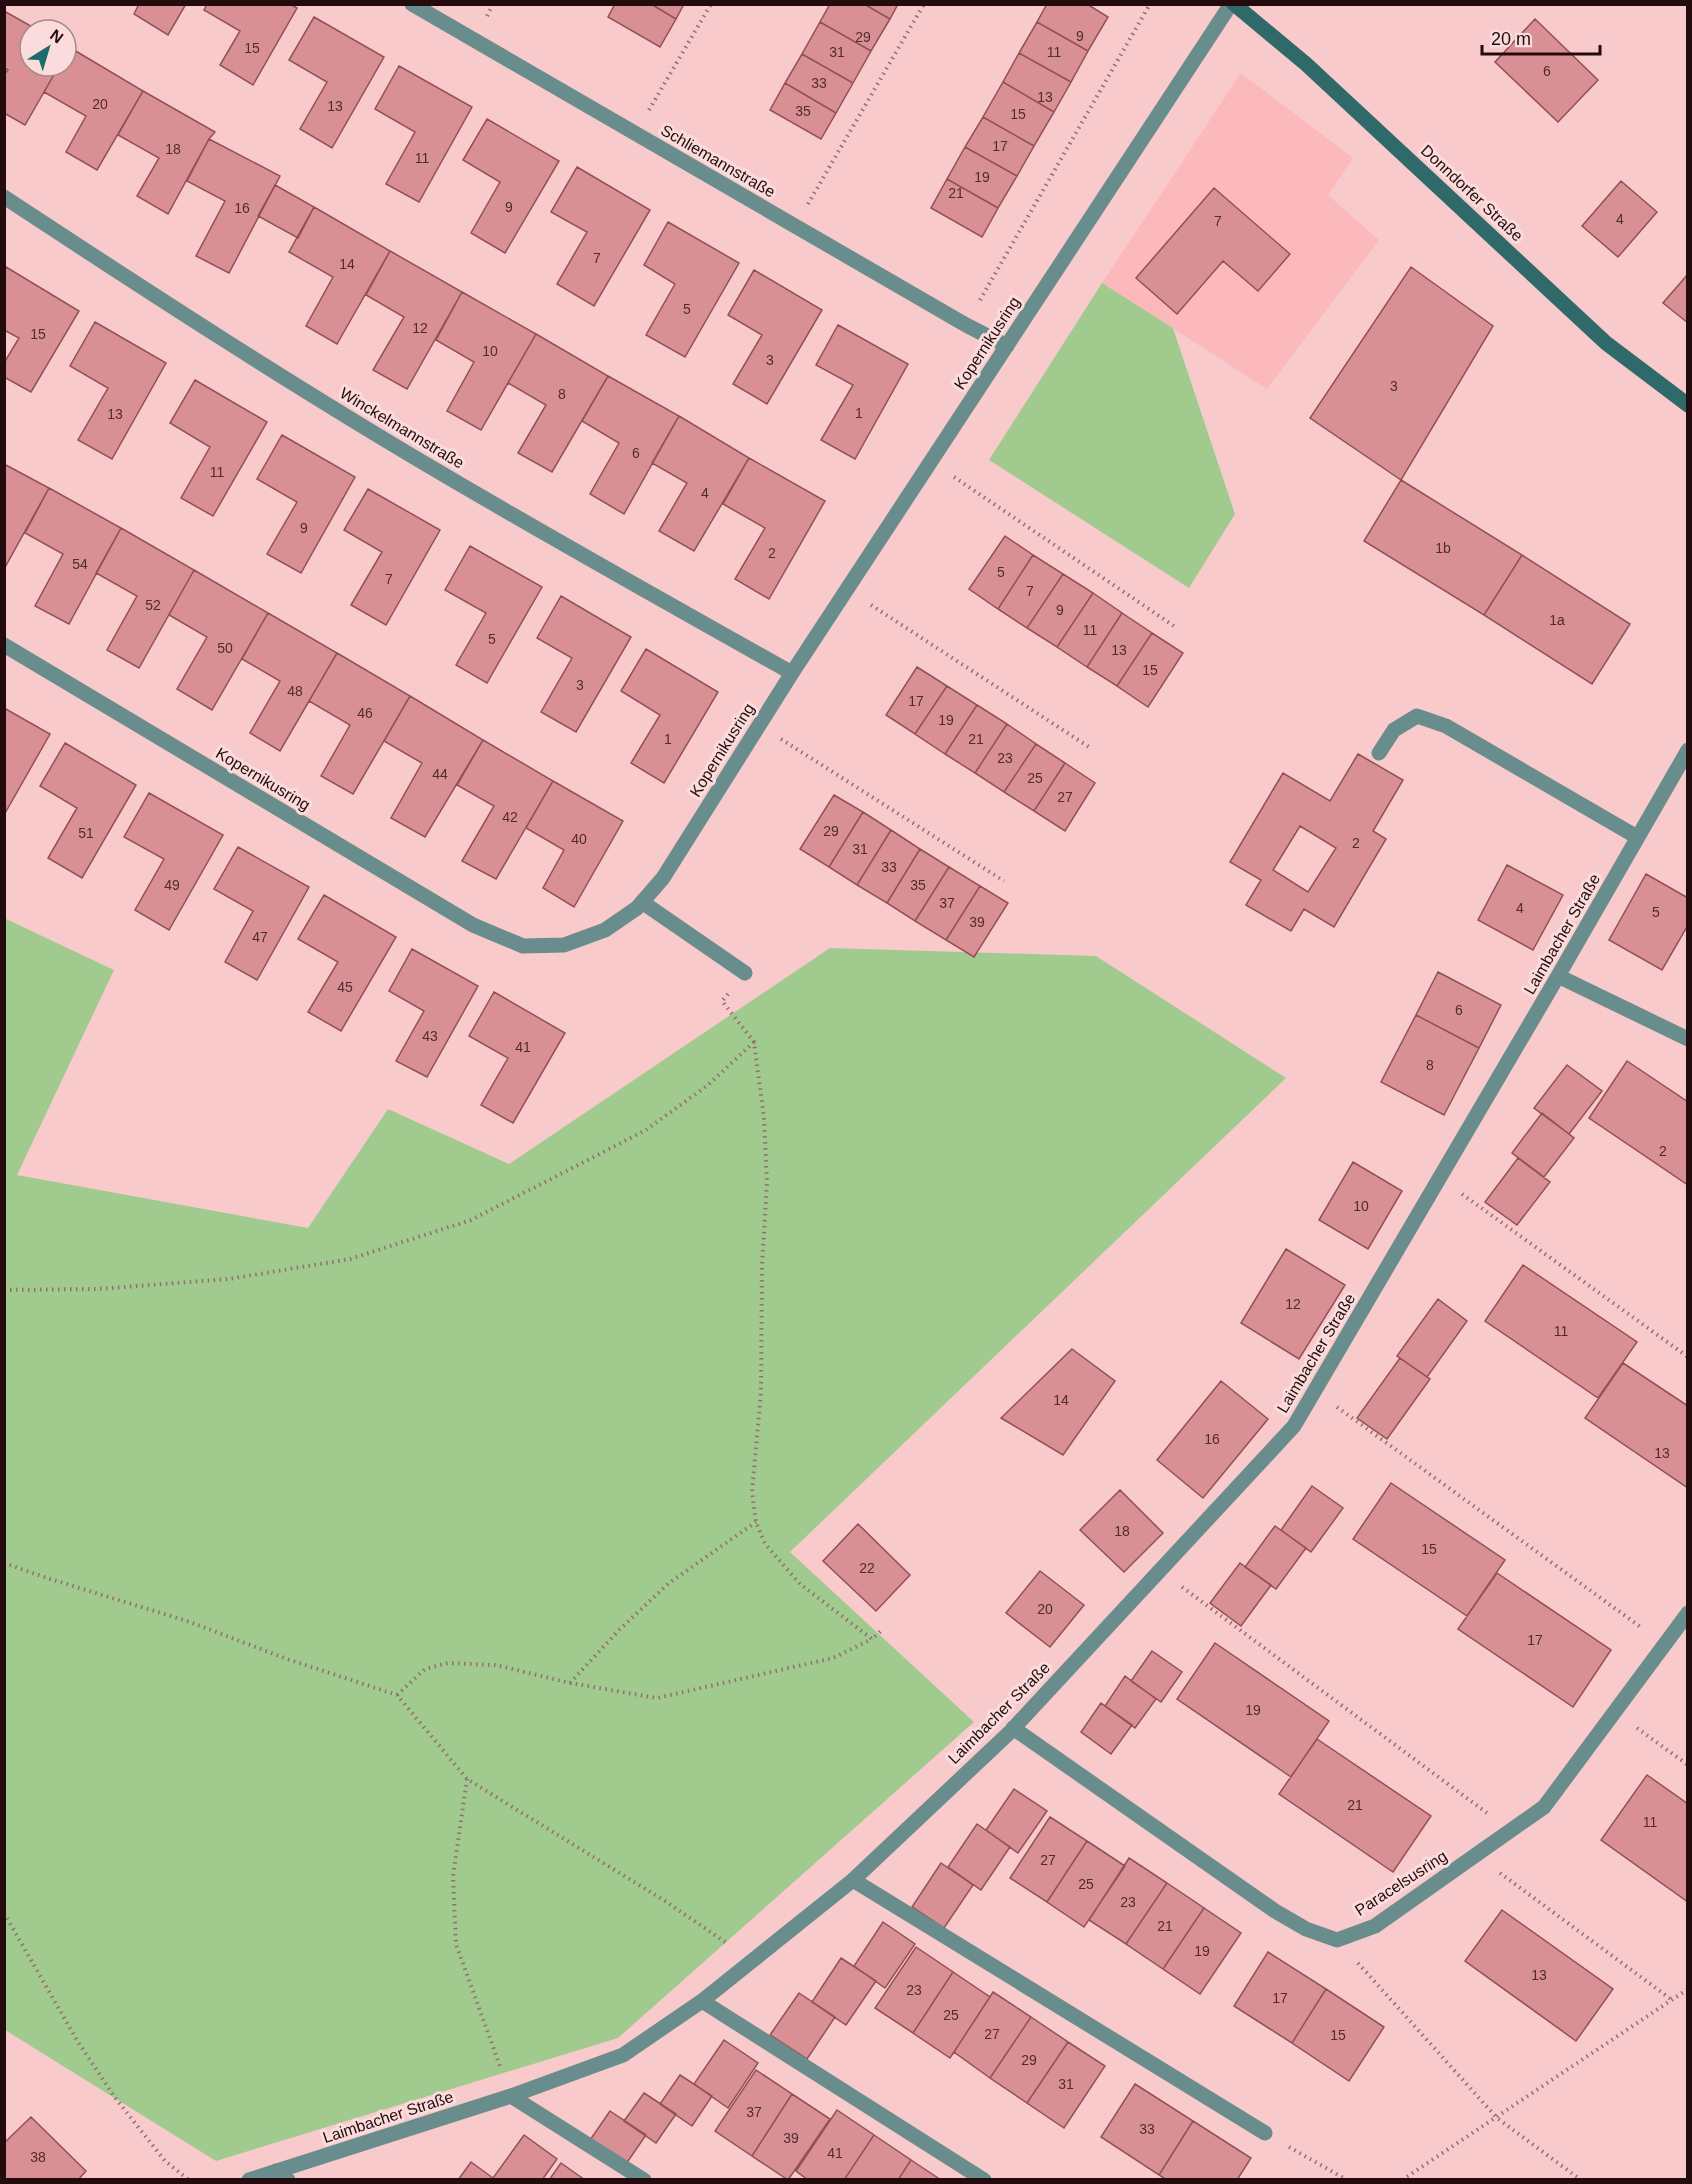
<svg xmlns="http://www.w3.org/2000/svg" width="1692" height="2184" font-family="Arial,sans-serif">
<rect width="100%" height="100%" fill="#f9cacc"/>
<path fill="#fcb9bc" d="M1241,73L1353,158L1328,195L1379,240L1267,389L1102,283Z"/>
<path fill="#a1ca8f" d="M1102,283L1173,328L1235,514L1189,588L989,460Z
M4,918L114,970L17,1175L308,1228L388,1109L509,1164L830,948L1096,956L1286,1078L790,1552L974,1722L618,2038L216,2161L5,2030Z"/>
<path fill="#d89094" stroke="#925055" stroke-width="1.5" fill-rule="evenodd" d="M139,4H186L168,35L134,14Z
M207,4H290L297,8L253,85L220,65L240,31L204,10Z
M615,4H651L676,19L660,47L608,17Z
M651,4H684L676,19Z
M830,4H864L890,19L871,51L820,22Z
M864,4H898L890,19Z
M1047,4H1087L1108,17L1088,51L1037,22Z
M4,11L38,30H30V66H59L25,125L4,113V75L8,70L4,68Z
M314,17L384,57L332,148L300,129L327,82L289,60Z
M1535,19L1598,80L1558,122L1495,62Z
M820,22L871,51L853,83L802,54Z
M1037,22L1088,51L1071,82L1019,53Z
M69,47L143,91L97,170L66,152L86,116L44,92L59,66H66V53Z
M1019,53L1071,82L1054,112L1003,82Z
M802,54L853,83L836,113L785,83Z
M399,66L472,107L419,202L386,184L415,132L375,109Z
M1003,82L1054,112L1034,146L983,117Z
M785,83L836,113L821,139L770,110Z
M143,91L215,132L209,139L168,214L137,196L159,158L118,135Z
M983,117L1034,146L1017,176L965,147Z
M487,119L559,161L505,253L471,233L500,182L463,160Z
M209,139L280,176L229,273L196,256L225,201L187,181Z
M965,147L1017,176L998,208L947,179Z
M577,167L650,210L594,306L557,284L587,232L551,212Z
M947,179L998,208L982,237L931,208Z
M1621,181L1657,212L1618,257L1582,226Z
M275,185L314,207L298,238L258,216Z
M1214,188L1290,254L1258,291L1223,261L1177,314L1136,278Z
M314,207L390,251L337,344L306,326L333,277L289,252Z
M668,222L739,263L685,357L646,335L675,284L644,265Z
M390,251L462,292L407,389L373,370L404,317L366,295Z
M6,267L79,311L31,392L4,377V363L19,338L4,330V270Z
M1411,267L1493,326L1401,480L1310,418Z
M754,270L822,310L767,404L733,384L762,335L728,315Z
M1688,274V323L1663,303Z
M462,292L536,334L481,430L447,411L474,362L436,340Z
M95,322L166,363L112,459L78,440L108,388L70,366Z
M838,325L908,364L855,459L821,440L853,385L816,365Z
M536,334L608,376L552,472L518,453L546,405L508,383Z
M608,376L679,416L624,514L590,494L619,443L582,421Z
M195,380L267,422L213,516L181,498L210,447L170,423Z
M679,416L749,458L694,551L659,531L687,483L652,463Z
M282,435L355,477L301,573L267,554L297,502L257,479Z
M749,458L825,501L769,599L735,579L765,528L723,504Z
M4,464L49,488L4,569Z
M1401,480L1522,555L1484,615L1364,541Z
M49,488L121,528L69,624L35,606L63,554L25,533Z
M368,489L440,530L386,625L351,605L382,552L344,530Z
M121,528L194,570L139,668L107,650L137,596L96,573Z
M1005,536L1033,555L998,609L969,589Z
M470,546L542,587L487,683L456,665L486,613L445,590Z
M1033,555L1063,574L1027,628L998,609Z
M1522,555L1630,624L1592,684L1484,615Z
M194,570L268,613L212,710L177,689L207,637L169,615Z
M1063,574L1093,593L1057,647L1027,628Z
M1093,593L1122,613L1087,667L1057,647Z
M561,596L631,637L576,732L541,712L572,658L537,638Z
M268,613L337,653L280,751L250,733L280,681L242,659Z
M1122,613L1152,633L1117,686L1087,667Z
M1152,633L1183,653L1148,707L1117,686Z
M646,649L718,692L664,783L631,763L660,715L621,691Z
M337,653L410,696L353,794L321,776L350,725L309,701Z
M917,667L947,686L915,734L886,715Z
M947,686L977,705L945,754L915,734Z
M410,696L483,740L425,837L391,818L422,763L384,741Z
M977,705L1007,724L975,773L945,754Z
M4,708L50,734L4,815Z
M1007,724L1036,744L1004,792L975,773Z
M483,740L553,781L496,879L462,861L494,806L457,785Z
M65,743L136,785L82,878L48,858L77,808L40,786Z
M1036,744L1065,763L1034,811L1004,792Z
M1358,754L1403,780L1373,831L1386,839L1334,927L1304,909L1291,931L1246,905L1261,880L1230,862L1283,773L1330,801ZM1300,826L1336,848L1308,892L1273,870Z
M1065,763L1095,783L1065,831L1034,811Z
M553,781L623,821L574,907L543,888L564,850L526,828Z
M149,793L223,835L169,930L135,910L164,859L124,837Z
M834,795L863,812L829,867L800,849Z
M863,812L891,830L857,885L829,867Z
M891,830L920,849L887,903L857,885Z
M238,847L309,887L257,980L225,962L253,911L214,889Z
M920,849L949,867L915,921L887,903Z
M1507,865L1563,895L1533,950L1478,920Z
M949,867L980,886L946,940L915,921Z
M1646,874L1688,898V925L1662,970L1609,940Z
M980,886L1008,903L974,957L946,940Z
M324,895L396,937L341,1031L308,1012L338,962L298,939Z
M412,949L478,986L427,1077L396,1061L424,1011L389,991Z
M1438,972L1501,1005L1479,1048L1416,1015Z
M494,992L565,1033L513,1123L481,1105L508,1058L469,1036Z
M1416,1015L1479,1048L1444,1115L1381,1082Z
M1627,1061L1688,1102V1185L1589,1118Z
M1567,1065L1602,1091L1569,1134L1534,1108Z
M1542,1113L1574,1138L1544,1177L1512,1153Z
M1518,1158L1550,1182L1517,1225L1485,1202Z
M1353,1162L1402,1191L1368,1249L1319,1220Z
M1286,1249L1345,1285L1299,1359L1241,1323Z
M1523,1265L1637,1342L1598,1398L1485,1321Z
M1438,1299L1467,1321L1427,1377L1397,1356Z
M1072,1349L1115,1381L1063,1455L1001,1418Z
M1400,1358L1430,1379L1387,1439L1357,1418Z
M1623,1363L1688,1406V1488L1585,1418Z
M1221,1381L1268,1419L1203,1498L1157,1460Z
M1391,1483L1505,1560L1467,1616L1353,1539Z
M1312,1486L1343,1508L1311,1552L1281,1530Z
M1120,1490L1163,1533L1124,1572L1080,1530Z
M858,1524L910,1575L876,1611L823,1561Z
M1275,1526L1306,1548L1276,1589L1245,1567Z
M1240,1563L1271,1585L1241,1626L1210,1603Z
M1040,1571L1084,1605L1050,1647L1006,1613Z
M1497,1573L1611,1650L1573,1707L1458,1629Z
M1215,1643L1329,1721L1291,1777L1177,1699Z
M1152,1651L1182,1672L1161,1702L1131,1681Z
M1125,1676L1156,1699L1135,1728L1105,1706Z
M1101,1703L1132,1725L1111,1754L1081,1732Z
M1317,1739L1431,1816L1393,1872L1279,1794Z
M1647,1775L1688,1804V1902L1601,1840Z
M1014,1789L1047,1811L1018,1853L986,1830Z
M1050,1817L1087,1841L1047,1902L1010,1878Z
M977,1824L1010,1847L981,1890L948,1867Z
M1087,1841L1125,1866L1084,1927L1047,1902Z
M1129,1858L1167,1883L1126,1944L1089,1920Z
M941,1863L973,1885L944,1928L912,1907Z
M1167,1883L1204,1908L1163,1969L1126,1944Z
M1204,1908L1241,1933L1200,1994L1163,1969Z
M1502,1910L1613,1989L1576,2041L1465,1961Z
M883,1922L915,1944L885,1988L854,1966Z
M916,1947L953,1972L913,2033L875,2008Z
M1268,1952L1326,1989L1292,2043L1234,2006Z
M841,1958L876,1981L846,2025L812,2002Z
M953,1972L990,1997L950,2058L913,2033Z
M1326,1989L1384,2027L1349,2081L1292,2043Z
M993,1992L1031,2017L990,2078L954,2052Z
M799,1993L835,2017L807,2059L770,2035Z
M1031,2017L1068,2042L1027,2103L990,2078Z
M724,2040L758,2063L728,2108L694,2084Z
M1068,2042L1105,2066L1064,2128L1027,2103Z
M756,2070L792,2094L752,2156L715,2131Z
M680,2075L712,2096L692,2126L660,2104Z
M1135,2084L1193,2121L1159,2175L1101,2137Z
M644,2093L676,2114L656,2143L624,2121Z
M792,2094L830,2119L788,2180L752,2156Z
M837,2110L874,2135L844,2180H808L796,2171Z
M610,2111L646,2135L626,2164L590,2140Z
M31,2117L86,2171L78,2180H4V2143Z
M1193,2121L1251,2158L1237,2180H1167L1159,2175Z
M524,2135L557,2159L542,2180H496L493,2178Z
M874,2135L911,2160L898,2180H844Z
M911,2160L941,2180H898Z
M471,2162L493,2178L496,2180H458Z
M561,2163L585,2180H549Z"/>
<g fill="none" stroke-linecap="round" stroke-linejoin="round">
<path stroke="#936f71" stroke-width="4" stroke-dasharray="1.5 4.5" stroke-linecap="butt" d="M487,16L493,4
M649,110L711,4
M808,204L924,4
M980,300L1150,4
M954,477L1174,626
M871,605L1089,747
M781,739L1004,881
M728,994L722,1001L754,1042L764,1118L767,1183L762,1265L761,1392L752,1492L756,1522L765,1544L800,1584L872,1639L883,1629
M1462,1194L1688,1357
M4,1290L98,1289L229,1279L350,1259L471,1220L646,1130L708,1085L754,1042
M1337,1407L1642,1628
M4,1563L47,1578L190,1622L287,1659L397,1695L467,1779L665,1901L728,1944
M1182,1587L1487,1813
M570,1683L619,1630L669,1583L756,1522
M397,1695L425,1669L448,1663L496,1665L570,1683L657,1698L833,1658L872,1639
M1637,1728L1688,1765
M467,1779L453,1876L456,1944L501,2069
M1500,1873L1672,2000
M4,1913L78,2042L116,2099L165,2161L189,2180
M1358,1963L1497,2118L1581,2180
M1289,2147L1347,2180
M1402,2180L1688,1989"/>
<path stroke="#698d8d" stroke-width="15" d="M1379,753L1394,730L1417,716L1446,726L1637,837
M642,902L745,973
M853,1880L1265,2133
M702,2001L984,2180
M511,2096L644,2180
M276,2171L288,2180"/>
<path stroke="#698d8d" stroke-width="15" d="M412,4L966,325L1007,346
M4,197C150,293 296,388 446,476C560,543 676,608 792,673
M4,645L473,925L523,946L564,945L605,930L637,908L663,878L792,673L1231,4
M1558,976L1688,1039
M1013,1728L1275,1911L1306,1929L1337,1940L1375,1926L1544,1807L1688,1613
M249,2180L511,2096L623,2055L702,2001L853,1880L1009,1733L1294,1426L1558,976L1688,750"/>
<path stroke="#306969" stroke-width="15" d="M1234,4L1306,64L1606,343L1688,405"/>
</g>
<g text-anchor="middle" dominant-baseline="central" stroke-width="6" stroke-linejoin="round" paint-order="stroke">
<g font-size="14" fill="#512c2f">
<text x="1080" y="36">9</text>
<text x="863" y="37">29</text>
<text x="252" y="48">15</text>
<text x="837" y="52">31</text>
<text x="1054" y="52">11</text>
<text x="1547" y="71">6</text>
<text x="819" y="83">33</text>
<text x="1045" y="97">13</text>
<text x="100" y="104">20</text>
<text x="335" y="106">13</text>
<text x="803" y="111">35</text>
<text x="1018" y="114">15</text>
<text x="1000" y="146">17</text>
<text x="173" y="149">18</text>
<text x="422" y="158">11</text>
<text x="982" y="177">19</text>
<text x="956" y="193">21</text>
<text x="509" y="207">9</text>
<text x="242" y="208">16</text>
<text x="1620" y="219">4</text>
<text x="1218" y="221">7</text>
<text x="597" y="258">7</text>
<text x="347" y="264">14</text>
<text x="687" y="309">5</text>
<text x="420" y="328">12</text>
<text x="38" y="334">15</text>
<text x="490" y="351">10</text>
<text x="770" y="360">3</text>
<text x="1394" y="386">3</text>
<text x="562" y="394">8</text>
<text x="859" y="413">1</text>
<text x="115" y="414">13</text>
<text x="636" y="453">6</text>
<text x="217" y="472">11</text>
<text x="705" y="493">4</text>
<text x="304" y="528">9</text>
<text x="1443" y="548">1b</text>
<text x="772" y="553">2</text>
<text x="80" y="564">54</text>
<text x="1001" y="572">5</text>
<text x="389" y="579">7</text>
<text x="1030" y="591">7</text>
<text x="153" y="605">52</text>
<text x="1060" y="610">9</text>
<text x="1557" y="620">1a</text>
<text x="1090" y="630">11</text>
<text x="492" y="639">5</text>
<text x="225" y="648">50</text>
<text x="1119" y="650">13</text>
<text x="1150" y="670">15</text>
<text x="580" y="685">3</text>
<text x="295" y="691">48</text>
<text x="916" y="701">17</text>
<text x="365" y="713">46</text>
<text x="946" y="720">19</text>
<text x="668" y="739">1</text>
<text x="976" y="739">21</text>
<text x="1005" y="758">23</text>
<text x="440" y="774">44</text>
<text x="1035" y="778">25</text>
<text x="1065" y="797">27</text>
<text x="510" y="817">42</text>
<text x="831" y="831">29</text>
<text x="86" y="833">51</text>
<text x="579" y="839">40</text>
<text x="1356" y="843">2</text>
<text x="860" y="849">31</text>
<text x="889" y="867">33</text>
<text x="172" y="885">49</text>
<text x="918" y="885">35</text>
<text x="947" y="903">37</text>
<text x="1520" y="908">4</text>
<text x="1656" y="912">5</text>
<text x="977" y="922">39</text>
<text x="260" y="937">47</text>
<text x="345" y="987">45</text>
<text x="1459" y="1010">6</text>
<text x="430" y="1036">43</text>
<text x="523" y="1047">41</text>
<text x="1430" y="1065">8</text>
<text x="1663" y="1151">2</text>
<text x="1361" y="1206">10</text>
<text x="1293" y="1304">12</text>
<text x="1561" y="1331">11</text>
<text x="1061" y="1400">14</text>
<text x="1212" y="1439">16</text>
<text x="1662" y="1453">13</text>
<text x="1122" y="1531">18</text>
<text x="1429" y="1549">15</text>
<text x="867" y="1568">22</text>
<text x="1045" y="1609">20</text>
<text x="1535" y="1640">17</text>
<text x="1253" y="1710">19</text>
<text x="1355" y="1805">21</text>
<text x="1650" y="1822">11</text>
<text x="1048" y="1860">27</text>
<text x="1086" y="1884">25</text>
<text x="1128" y="1902">23</text>
<text x="1165" y="1926">21</text>
<text x="1202" y="1951">19</text>
<text x="1539" y="1975">13</text>
<text x="914" y="1990">23</text>
<text x="1280" y="1998">17</text>
<text x="951" y="2015">25</text>
<text x="992" y="2034">27</text>
<text x="1338" y="2035">15</text>
<text x="1029" y="2060">29</text>
<text x="1066" y="2084">31</text>
<text x="754" y="2112">37</text>
<text x="1147" y="2129">33</text>
<text x="791" y="2138">39</text>
<text x="835" y="2153">41</text>
<text x="38" y="2157">38</text>
</g>
<g font-size="16" fill="#240b0d" stroke="#fbdcdd">
<text transform="translate(718 161) rotate(30)">Schliemannstraße</text>
<text transform="translate(1472 193) rotate(43)">Donndorfer Straße</text>
<text transform="translate(987 343) rotate(-57)">Kopernikusring</text>
<text transform="translate(402 428) rotate(31)">Winckelmannstraße</text>
<text transform="translate(722 750) rotate(-58)">Kopernikusring</text>
<text transform="translate(263 779) rotate(31)">Kopernikusring</text>
<text transform="translate(1562 934) rotate(-60)">Laimbacher Straße</text>
<text transform="translate(1316 1353) rotate(-59)">Laimbacher Straße</text>
<text transform="translate(999 1713) rotate(-45)">Laimbacher Straße</text>
<text transform="translate(1401 1883) rotate(-33)">Paracelsusring</text>
<text transform="translate(388 2117) rotate(-18)">Laimbacher Straße</text>
</g>
</g>
<rect width="1692" height="2184" fill="none" stroke="#240b0d" stroke-width="12"/>
<g transform="translate(48 48) rotate(37)"><circle r="28" fill="#fbdcdd" stroke="#a5888a" stroke-width="1.5"/>
<path d="M0-4.5L10 22L0 15L-10 22Z" fill="#1f6b6c"/>
<text y="-9" font-size="16" font-weight="bold" text-anchor="middle" fill="#240b0d">N</text>
</g>
<path d="M1482 45v9h118v-9" fill="none" stroke="#240b0d" stroke-width="3"/>
<text x="1491" y="45" font-size="18" fill="#240b0d" stroke="#fbdcdd" stroke-width="4.5" paint-order="stroke">20 m</text>
</svg>
